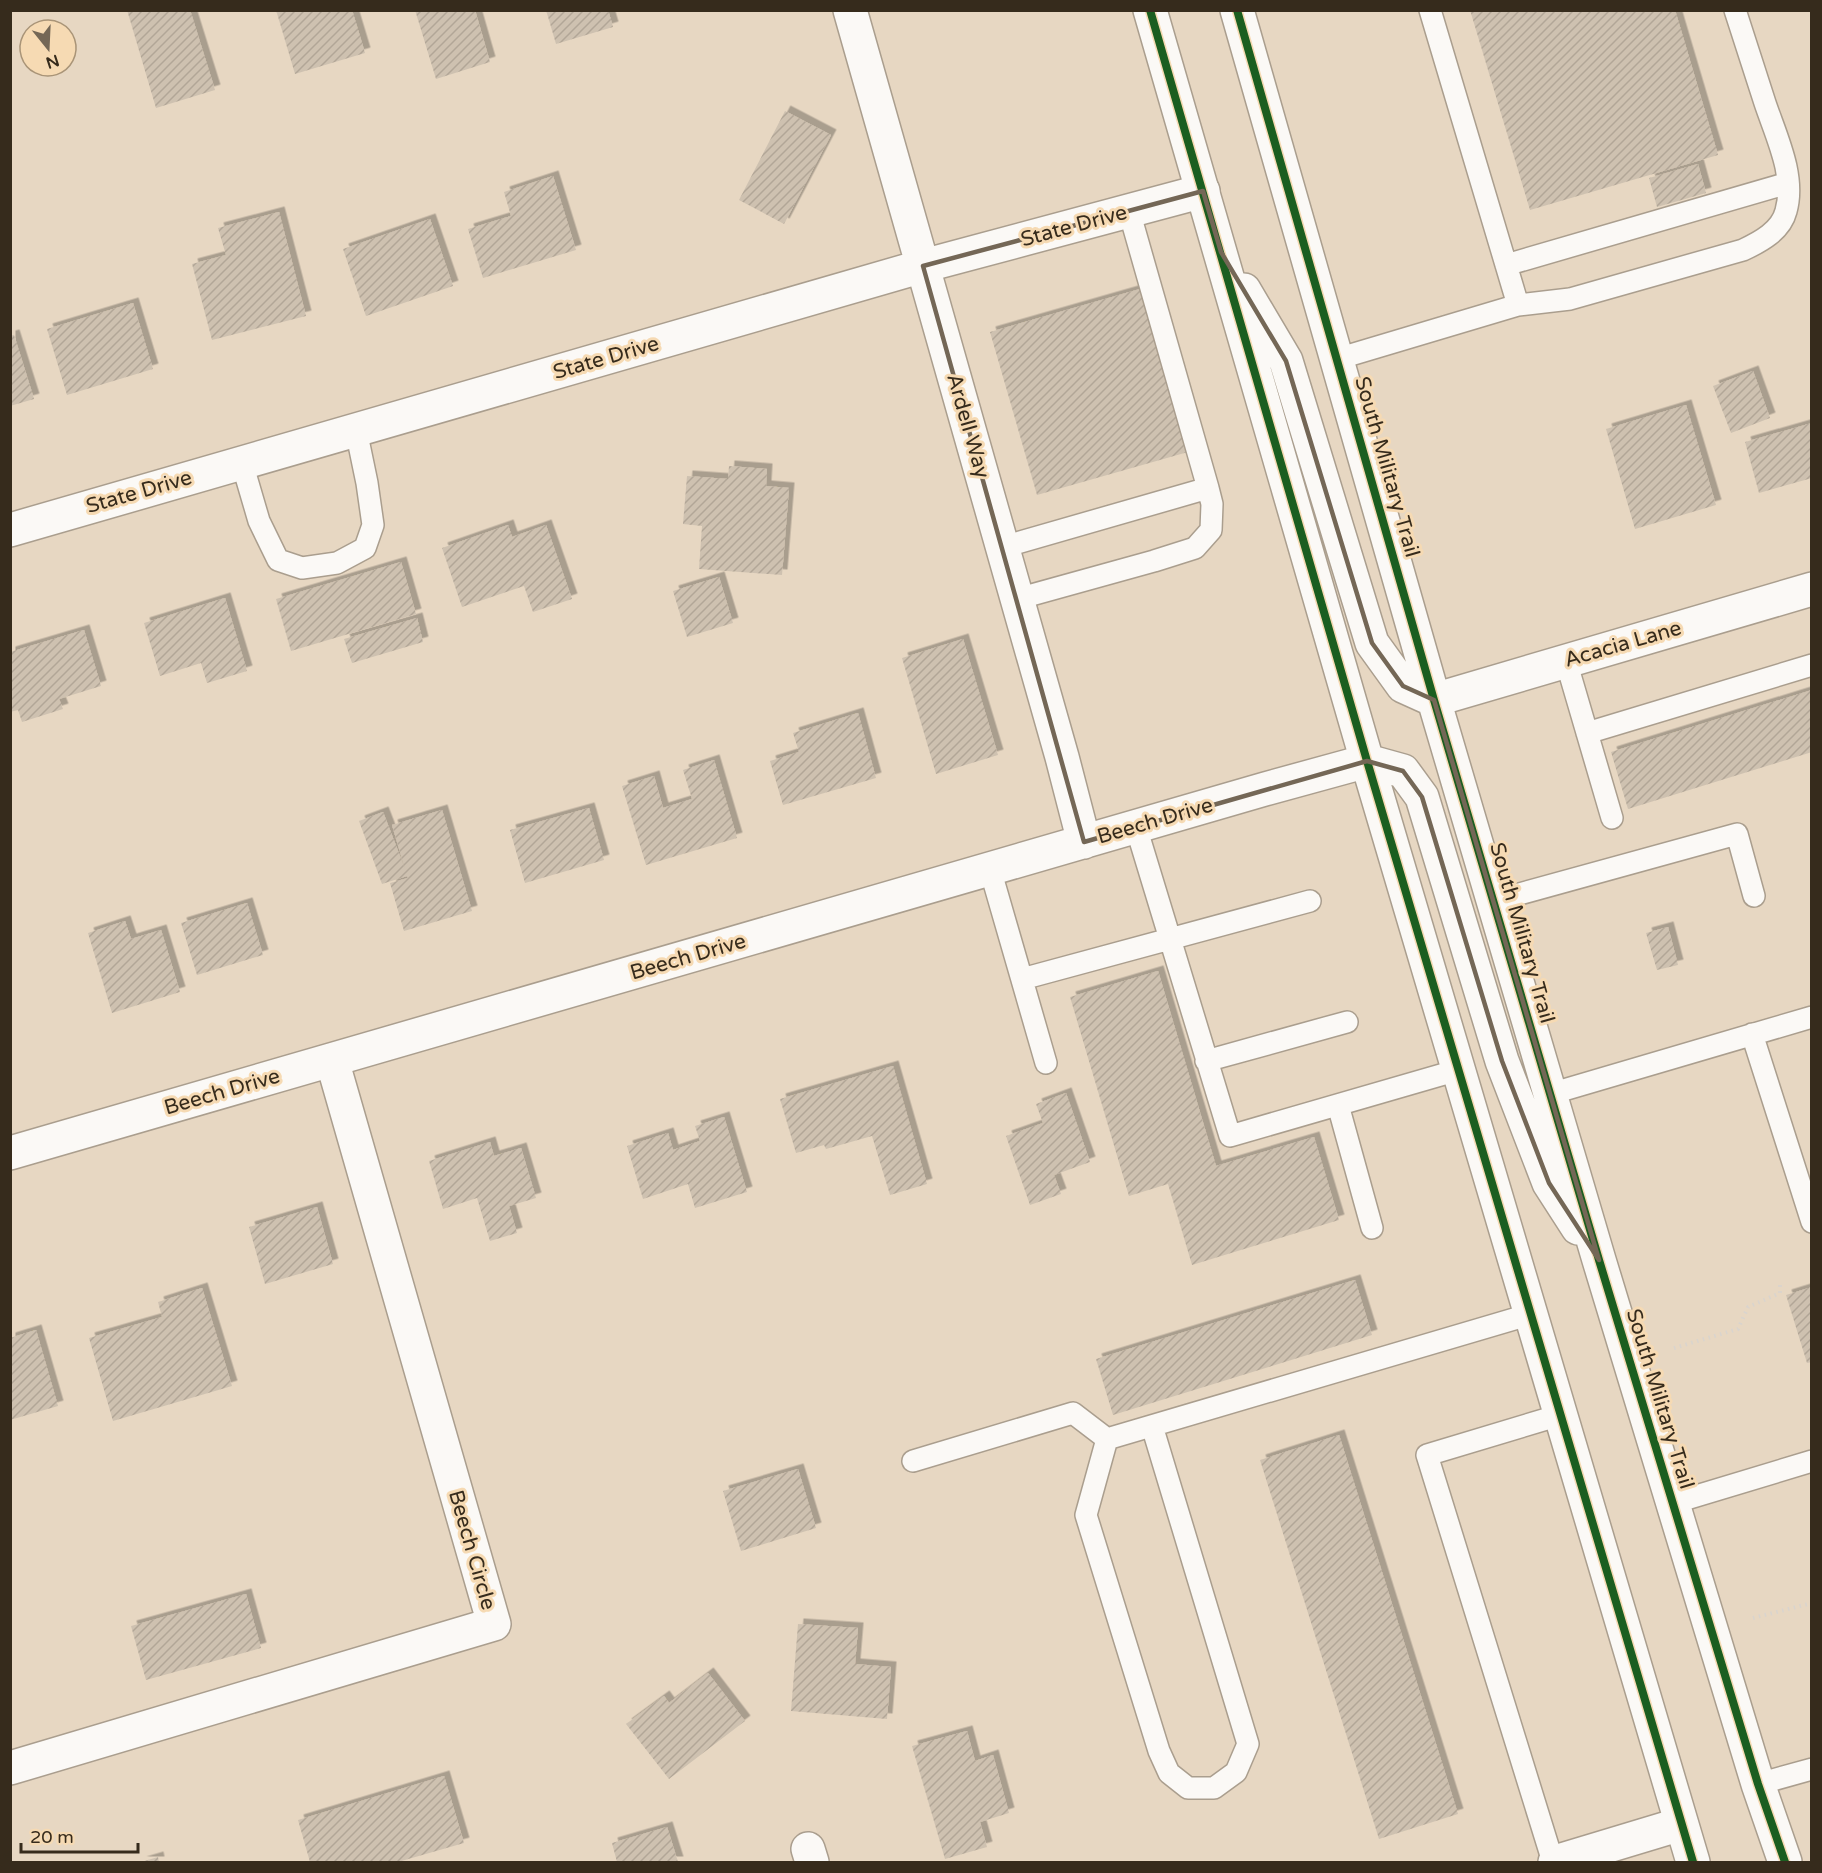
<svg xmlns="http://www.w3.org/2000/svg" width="1822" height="1873" font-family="'Varela Round',sans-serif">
<defs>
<pattern id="building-hatch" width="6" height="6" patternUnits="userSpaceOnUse" patternTransform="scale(1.5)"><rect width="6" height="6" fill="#cec1b0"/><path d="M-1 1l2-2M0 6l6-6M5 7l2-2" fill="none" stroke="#b2a697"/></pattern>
<filter id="shadow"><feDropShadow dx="5.5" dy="-5.5" stdDeviation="0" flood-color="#0004"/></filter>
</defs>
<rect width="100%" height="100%" fill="#e7d7c2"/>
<path fill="url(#building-hatch)" filter="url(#shadow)" d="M127,10H190L215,90L156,108Z
M276,10H352L365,53L295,74Z
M415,10H475L490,62L436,79Z
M546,10H608L613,27L556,44Z
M1470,10H1675L1718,155L1530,210Z
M785,111L831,135L784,224L739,200Z
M1698,164L1706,193L1657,207L1649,178Z
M553,176L576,250L483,278L468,229L511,216L504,192Z
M279,212L306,316L212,340L192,264L226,255L218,228Z
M430,219L453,286L366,316L343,249Z
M1140,289L1188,452L1037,495L990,332Z
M133,303L153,369L67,395L47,329Z
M14,335L34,399L10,406V336Z
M1753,371L1770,418L1731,433L1713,386Z
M1686,405L1716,505L1635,529L1606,429Z
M1812,423V478L1759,493L1745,442Z
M729,466L767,469L766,486L789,488L782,575L699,569L702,526L683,524L687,476L728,479Z
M508,525L512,537L546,525L572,599L533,612L524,586L462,607L442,548Z
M401,562L416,614L291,651L276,599Z
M719,577L733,623L687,637L673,591Z
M225,598L247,671L207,683L201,663L160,676L144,623Z
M417,618L423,642L352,663L344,639Z
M84,630L101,686L59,699L63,709L22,722L18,710L10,712V652Z
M963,639L998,755L936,774L902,658Z
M1812,690V752L1628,809L1611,752Z
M858,713L876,778L783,805L770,761L799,752L793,733Z
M714,760L737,838L646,865L622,786L654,776L663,808L692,799L683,770Z
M589,808L604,860L525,883L510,830Z
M442,810L472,911L404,931L390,883L408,878L407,876L382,884L359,821L383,812L405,869L392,825Z
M247,903L263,955L197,975L181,923Z
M125,921L131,939L161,930L180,992L112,1013L88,933Z
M1668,927L1678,965L1657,970L1646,933Z
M1158,971L1216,1166L1314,1137L1339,1220L1192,1265L1168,1184L1129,1196L1070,997Z
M893,1066L927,1184L890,1195L872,1136L826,1149L824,1145L796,1153L780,1099Z
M1066,1093L1090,1162L1054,1175L1061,1194L1030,1205L1006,1136L1043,1123L1036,1104Z
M724,1117L747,1192L695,1208L688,1184L643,1199L627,1146L668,1133L673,1150L700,1141L695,1126Z
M490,1142L494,1156L521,1148L536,1198L509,1206L517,1233L490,1241L477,1198L443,1209L429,1161Z
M317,1207L333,1264L265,1284L249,1227Z
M1355,1280L1372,1335L1113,1415L1096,1359Z
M1812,1287V1362L1807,1363L1786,1295Z
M202,1288L232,1386L113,1421L89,1338L162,1317L158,1302Z
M36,1330L58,1406L10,1420V1338Z
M1339,1435L1458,1814L1379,1839L1260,1460Z
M798,1469L816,1528L741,1551L723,1491Z
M246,1594L261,1648L146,1680L131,1626Z
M798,1624L858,1628L855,1664L891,1667L887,1719L791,1711Z
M708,1673L745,1721L669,1779L626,1724L664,1696L669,1703Z
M967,1731L975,1761L993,1755L1009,1813L980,1822L987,1847L945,1859L912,1746Z
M444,1776L464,1843L398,1862H310L298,1820Z
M667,1827L678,1862H617L612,1843Z
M158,1857L159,1862H141Z"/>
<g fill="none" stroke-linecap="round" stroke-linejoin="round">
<g stroke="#aa9e8e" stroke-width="24">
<path id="lane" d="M1430,10L1518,305L1570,299L1743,250C1760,242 1781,231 1786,211C1796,176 1776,136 1765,103C1755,72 1745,41 1735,10
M1506,265L1788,183
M1337,359L1518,305
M242,463L259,521L278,560L302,568L337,563L365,548L373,525L367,483L356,430
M1003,547L1208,488
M1017,599L1154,561L1195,548L1211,530L1212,504L1208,488L1129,211
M1566,661L1612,818
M1587,733L1812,665
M1136,827L1230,1136L1458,1070
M990,869L1046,1063
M1494,901L1737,834L1754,896
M1022,979L1310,901
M1752,1034L1812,1222
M1206,1061L1347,1022
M1550,1094L1812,1017
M1338,1105L1372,1228
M1107,1439L1086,1515L1159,1751L1169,1773L1188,1788H1214L1236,1772L1248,1744L1152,1426
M913,1461L1073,1413L1107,1439L1531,1314
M1673,1503L1812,1461
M1758,1784L1812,1769
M1553,1862L1427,1455L1560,1415"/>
</g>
<g stroke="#aa9e8e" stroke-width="36">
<path id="street" d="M850,10L1062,757L1084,842
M10,530L923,266L1203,191
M1434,700L1812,589
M10,1153L1265,789L1367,761
M10,1768L494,1624L332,1060
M808,1849L812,1862
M1555,1862L1681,1824"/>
</g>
<g stroke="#aa9e8e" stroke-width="36">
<path id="primary" d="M1150,10L1367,761L1693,1862
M1237,10L1434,700L1599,1260L1758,1784L1785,1862
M1244,290L1286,361L1372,643L1403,686L1434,700
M1367,761L1403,771L1422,797L1502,1061L1549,1183L1578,1228"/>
</g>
<path stroke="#d9d4ce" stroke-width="4" stroke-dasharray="1.5 4.5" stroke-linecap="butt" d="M1674,1348L1738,1329L1748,1307L1780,1293V1282
M1753,1618L1812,1603"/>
<use href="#lane" stroke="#fbf9f6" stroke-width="21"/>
<use href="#street" stroke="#fbf9f6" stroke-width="33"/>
<use href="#primary" stroke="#fbf9f6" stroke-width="33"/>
<g stroke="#f6dab3" stroke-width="11">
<path id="cycleway" d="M1150,10L1367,761L1693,1862
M1237,10L1434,700L1599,1260L1758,1784L1785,1862"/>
</g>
<use href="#cycleway" stroke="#1b5e20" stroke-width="8"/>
</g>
<path fill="none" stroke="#746756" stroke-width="4.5" stroke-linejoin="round" d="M1203,191L1221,252L1286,361L1372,643L1403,686L1434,700L1599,1260L1549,1183L1502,1061L1422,797L1403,771L1367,761L1084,842L923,266Z"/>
<g text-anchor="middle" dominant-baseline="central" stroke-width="6" stroke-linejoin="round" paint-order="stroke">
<g font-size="21" fill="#362b1c" stroke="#f6dab3">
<text transform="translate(1074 226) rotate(-15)">State Drive</text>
<text transform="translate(606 358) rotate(-16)">State Drive</text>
<text transform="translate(968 426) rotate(74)">Ardell Way</text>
<text transform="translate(1387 467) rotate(74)">South Military Trail</text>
<text transform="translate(139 492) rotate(-16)">State Drive</text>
<text transform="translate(1623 644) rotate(-16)">Acacia Lane</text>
<text transform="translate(1155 821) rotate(-16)">Beech Drive</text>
<text transform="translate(1522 933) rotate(74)">South Military Trail</text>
<text transform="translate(688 957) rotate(-16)">Beech Drive</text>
<text transform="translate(222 1092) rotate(-16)">Beech Drive</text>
<text transform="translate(1660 1399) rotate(73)">South Military Trail</text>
<text transform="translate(472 1550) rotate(74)">Beech Circle</text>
</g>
</g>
<rect width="1822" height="1873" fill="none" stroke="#362b1c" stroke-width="24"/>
<g transform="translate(48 48) rotate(162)"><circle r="28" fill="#f6dab3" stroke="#a99477" stroke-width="1.5"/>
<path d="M0-4.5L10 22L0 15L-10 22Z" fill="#746756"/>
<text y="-9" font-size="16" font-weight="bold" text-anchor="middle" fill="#362b1c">N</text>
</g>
<path d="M21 1843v9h117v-9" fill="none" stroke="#362b1c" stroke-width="3"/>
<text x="30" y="1843" font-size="18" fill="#362b1c" stroke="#f6dab3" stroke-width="4.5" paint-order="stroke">20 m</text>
</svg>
